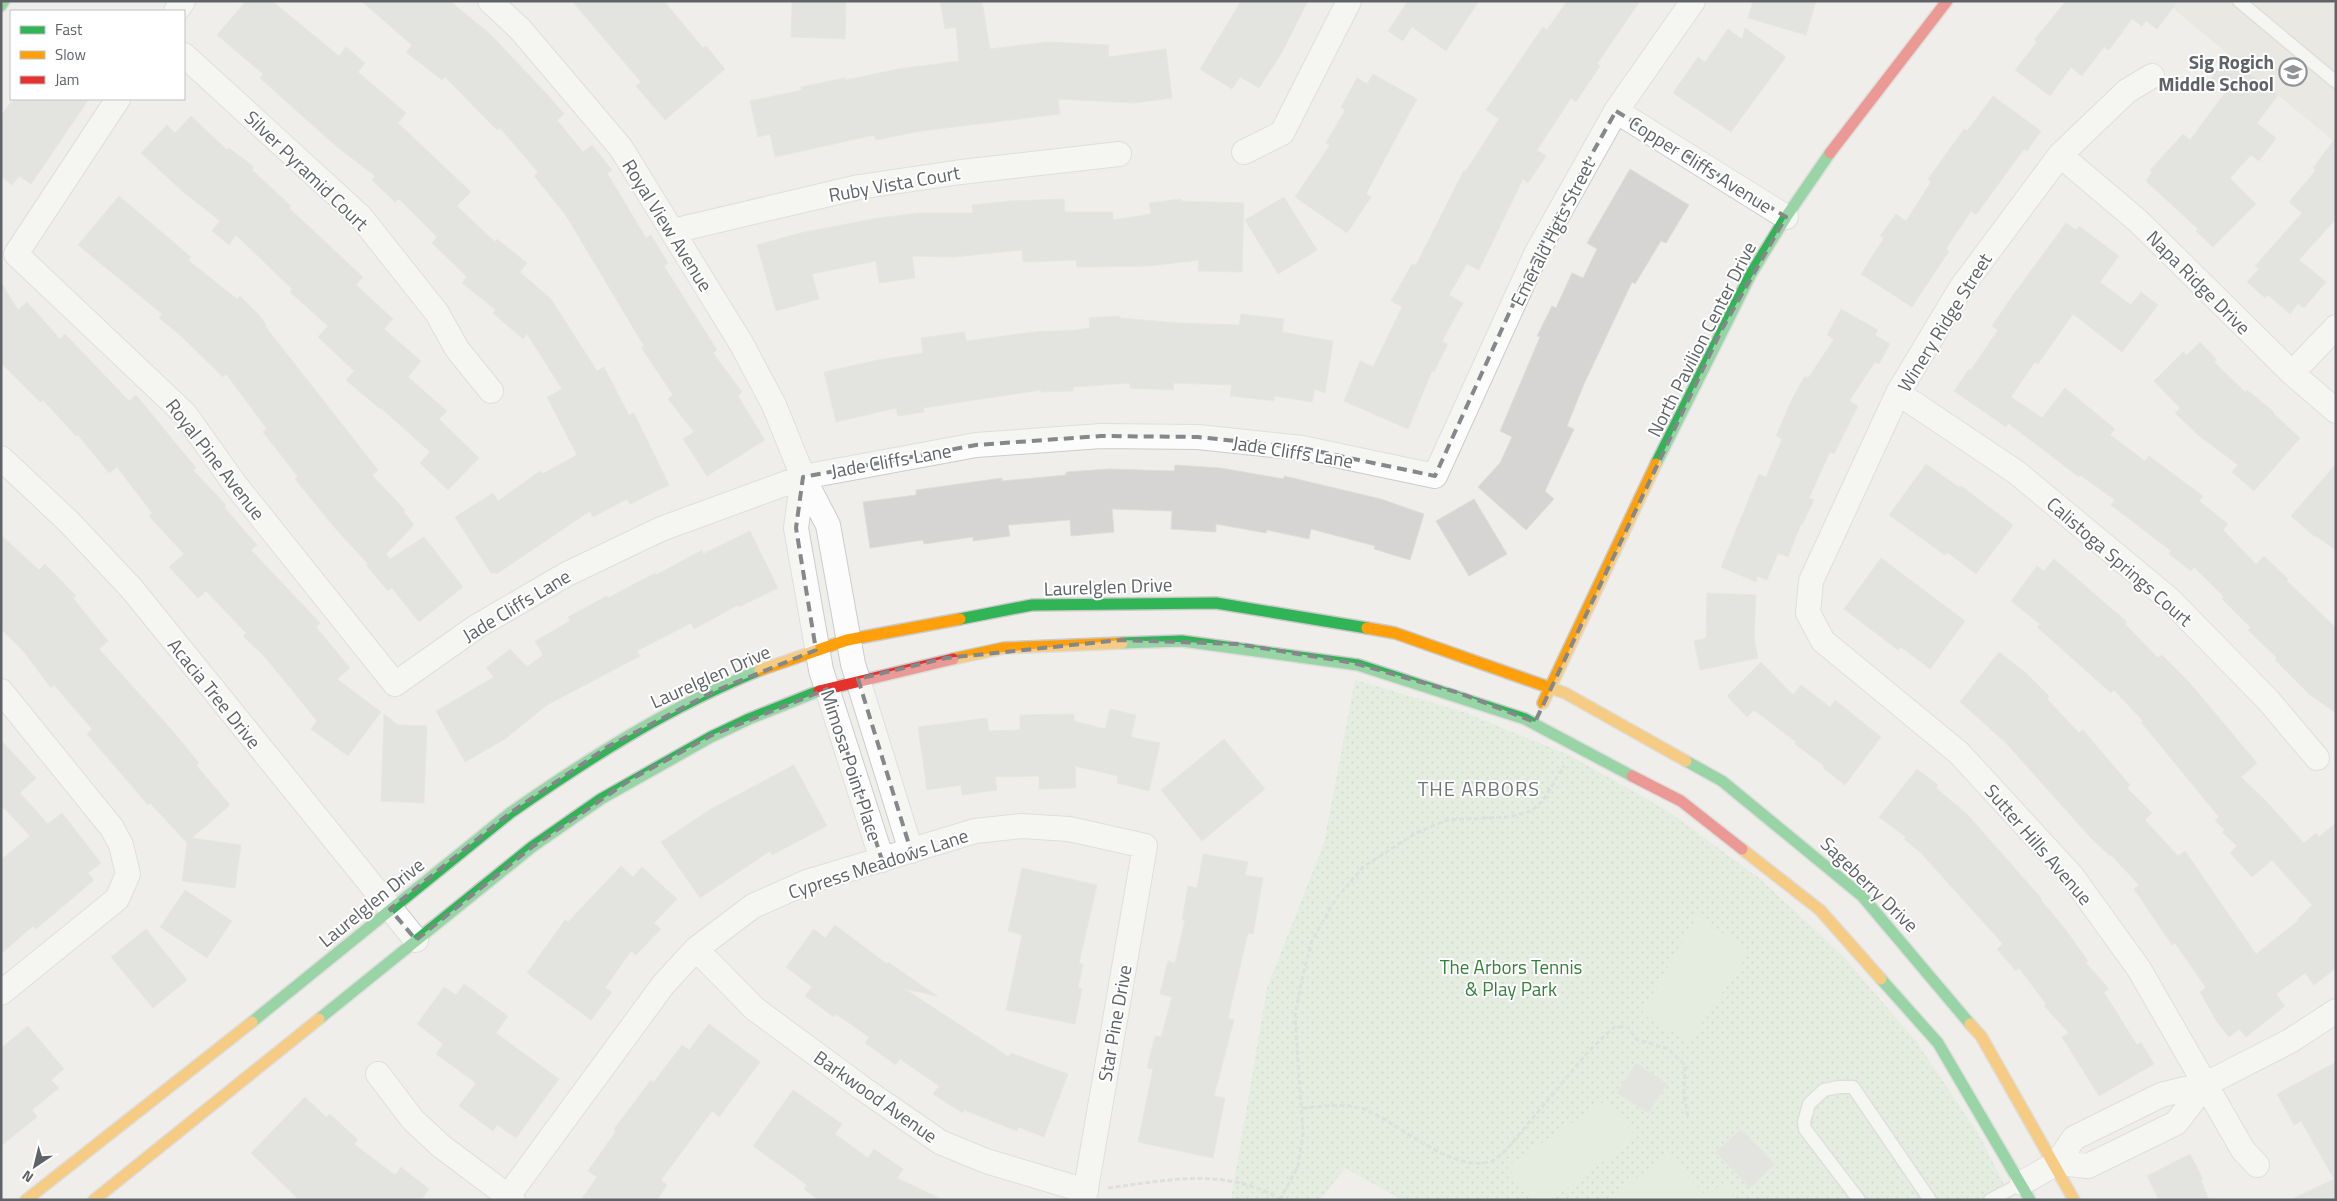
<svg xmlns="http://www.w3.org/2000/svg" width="2337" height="1201" font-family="'Titillium Web',sans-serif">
<defs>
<pattern id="grass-dots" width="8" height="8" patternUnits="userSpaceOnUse" patternTransform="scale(1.25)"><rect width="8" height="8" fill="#d8ebd6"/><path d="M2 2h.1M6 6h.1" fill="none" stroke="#b2c2b1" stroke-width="1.8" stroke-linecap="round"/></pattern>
</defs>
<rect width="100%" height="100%" fill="#efeeea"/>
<path fill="#e2e0da" d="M2164,1H2336V143Z"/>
<path fill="url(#grass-dots)" d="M1355,680L1464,712L1569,755L1668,811L1759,878L1842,955L1916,1041L1979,1135L2012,1200H1402L1345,1168L1320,1200H1231L1267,988L1324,843Z"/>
<path fill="#d8ebd6" d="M1697,916L1750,951L1689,1042L1642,1014Z
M1605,1101L1637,1137L1551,1200H1532L1507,1166Z
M1668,1154L1706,1197L1725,1182L1738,1200H1608Z"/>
<path fill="#d6d5d3" stroke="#deddd9" d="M246,1H272L339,56L346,47L365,63L358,72L406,113L398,123L471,192L457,206L495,242L497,239L527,263L520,272L551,299L597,371L604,367L629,415L634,413L669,485L630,504L627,499L593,517L590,511L498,573H491L455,517L493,493L498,501L540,471L542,474L577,455L547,397L562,389L527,334L523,339L493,313L496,310L462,283L467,277L432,243L437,237L399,199L395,202L372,180L375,176L336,146L290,105L260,78L263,74L217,35Z
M361,1H450L490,34L546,93L564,114L557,120L583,152L592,145L612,170L607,173L646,238L651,235L668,263L664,266L717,350L713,353L742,392L738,396L765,440L707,476L683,439L694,432L668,399L673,395L641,347L644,346L565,214L534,176L538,172L500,128L497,130L445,77L442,80L406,52L412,45Z
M572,1H664L703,48L706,46L725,69L665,120L636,86L641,82Z
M792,1H846L845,39L791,37Z
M940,1H982L990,49L1048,42L1109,45L1108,57L1166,49L1172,98L1134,103L1058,99L1060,114L921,131L876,140L874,135L775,157L770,134L758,137L750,101L802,90L801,87L845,78L846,80L898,69L959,61L956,27L945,29Z
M1241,1H1308L1281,54L1259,88L1240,77L1232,89L1200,69Z
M1408,1H1479L1446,51L1412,27L1403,41L1388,31Z
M1567,1H1640L1597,64L1600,66L1576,102L1571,98L1537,150L1546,156L1528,183L1523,179L1479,270L1467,264L1449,295L1463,303L1442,341L1448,344L1434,372L1432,371L1408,429L1344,401L1360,361L1373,367L1402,307L1391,301L1412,264L1416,265L1464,170L1466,171L1499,119L1486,110L1543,27L1547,30Z
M1753,1H1816L1806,35L1748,18Z
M2066,1H2178L2157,29L2146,21L2142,26L2132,19L2109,50L2104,47L2082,76L2071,67L2050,96L2015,70L2037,42L2034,40Z
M1745,28L1786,57L1731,132L1673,93L1698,57L1705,62L1728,29L1742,39Z
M2228,56L2278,95L2257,123L2276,138L2259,161L2251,155L2230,178L2256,204L2213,247L2196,231L2198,229L2146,181L2152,172L2150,170L2183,134L2190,140L2227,90L2211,78Z
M1373,74L1417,99L1366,194L1371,197L1347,233L1295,197L1330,145L1326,143L1345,110L1341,107L1357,78L1367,84Z
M1993,96L2041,131L2027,151L2024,149L1976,215L1971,211L1946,249L1949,251L1912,307L1861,274L1884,238L1880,236L1896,214L1906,221L1931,182L1928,179L1964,129L1967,131Z
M13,99H89L31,184L19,176L12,185L1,177V116Z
M191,116L227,150L229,148L254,167L252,170L291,206L289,208L363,277L356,285L393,319L384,329L421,361L408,377L447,411L439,419L479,458L448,490L420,463L430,452L381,408L380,409L346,380L354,371L318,337L328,326L290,292L292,289L236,235L229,245L212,231L220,221L182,191L141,153L167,125L175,133Z
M2336,137V219L2299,260L2326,282L2304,308L2298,304L2290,314L2268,295L2265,298L2247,282L2259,269L2255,266L2302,213L2289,202L2316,170L2313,168Z
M1630,169L1689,205L1666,243L1661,241L1635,284L1632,282L1584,384L1567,426L1574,429L1545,491L1554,499L1526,530L1478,487L1500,463L1512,437L1500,431L1540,337L1537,336L1552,306L1556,308L1572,273L1583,278L1597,249L1587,243Z
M119,196L191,257L188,260L237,299L240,296L260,316L266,325L265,326L378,470L372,475L405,510L404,512L414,525L386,554L390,559L424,537L463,587L419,622L392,588L388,591L366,565L368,564L334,527L295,479L298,477L263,432L267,429L226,374L223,377L180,335L159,318L162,314L78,245Z
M1284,197L1317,250L1278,274L1245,220Z
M1064,199L1065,212H1113V220L1151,214L1149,203L1181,199V201L1244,203L1242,272L1198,271L1199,260L1150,266L1077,267L1076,260L1023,262L1022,250L953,257L912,256L915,278L879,283L876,261L812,274L819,299L776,311L757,245L800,233L878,218L920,213H973L972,205L1010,201Z
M2066,223L2076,230L2079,226L2119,256L2100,282L2131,305L2141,292L2158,305L2122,352L2073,314L2038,364L2035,362L2011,397L2042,418L2065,388L2115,429L2110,435L2145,461L2149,456L2203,496L2199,501L2228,524L2223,530L2256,564L2264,556L2288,579L2287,581L2336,628V713L2309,694L2275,660L2277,658L2248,630L2251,628L2222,599L2224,597L2194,567L2191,571L2169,554L2171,551L2111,505L2115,500L2080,475L2079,477L2008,423L2006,427L1954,391L1969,369L1971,370L1998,330L1992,326L2008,302Z
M1,282L18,310L27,302L60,339L65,334L129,401L136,395L196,468L193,470L226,505L224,507L257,545L251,550L320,623L316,627L350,668L337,679L381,712L348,756L311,729L317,721L265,657L243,636L246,633L206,591L198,598L169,567L184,554L149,516L152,513L117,467L109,473L78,435L76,436L43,400L40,402L1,363Z
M1841,309L1878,330L1875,335L1890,344L1879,364L1875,362L1849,401L1858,406L1834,454L1830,452L1809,498L1814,500L1802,525L1801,524L1788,557L1778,553L1767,580L1757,576L1756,582L1721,567L1759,474L1766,477L1782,439L1776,436L1791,401L1805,376L1808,378L1834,339L1827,335Z
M1241,314L1284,319L1282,332L1333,341L1325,393L1315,389L1312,402L1274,396V401L1230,396L1232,385L1174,383L1173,390L1130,388V383L1073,387V391L1041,392V390L923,408L924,412L898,416L896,408L836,422L824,372L878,360L923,353L921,338L965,332L966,341L1034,332L1077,330L1090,328L1089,318L1120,316V318L1178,323L1239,325Z
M2200,342L2217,360L2214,362L2245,392L2247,390L2274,412L2273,413L2300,438L2254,491L2232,472L2238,465L2198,435L2175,413L2180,408L2154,381L2183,352L2187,355Z
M1926,464L1960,488L1961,486L2013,525L1976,574L1947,552L1945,555L1889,515Z
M2336,464V550L2316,536L2315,537L2291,516Z
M1175,465L1221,468L1284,479V476L1381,499L1424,514L1410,560L1374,549L1375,546L1311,529L1309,539L1267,530L1266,533L1216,524V532L1171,529L1172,511L1112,509L1114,532L1071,536L1070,520L1008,525L1010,536L973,541V537L924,544L923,540L870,548L863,502L916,495V490L1002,478V481L1066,475V472L1109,469L1174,471Z
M1474,499L1507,554L1469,576L1436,521Z
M750,531L778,588L739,607L738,605L694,629L691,623L637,651L640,656L547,705L505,739L465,762L436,711L494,677L486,668L510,649L527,667L543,655L535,641L570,621L568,617L607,596L608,598L655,573L656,575L702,550L703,554Z
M1,535L39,570L45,564L76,596L73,598L108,641L99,649L171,729L199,763L196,765L230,805L192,838L241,845L235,888L182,881L187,843L150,803L148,805L87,734L92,729L54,685L51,688L24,652L1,629Z
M1881,558L1965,621L1930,669L1901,647L1898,650L1844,609Z
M2054,559L2127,622L2125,624L2158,658L2162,655L2189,682L2257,763L2241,777L2266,801L2304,843L2316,833L2319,837L2336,823V968L2314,985L2305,973L2276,994L2285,1006L2246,1037L2239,1029L2229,1037L2217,1022L2200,992L2206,988L2175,943L2172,945L2134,889L2139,885L2111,855L2110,856L2090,837L2005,742L1960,702L1999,652L2027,674L2049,696L2047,699L2079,733L2083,730L2130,785L2127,788L2152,813L2145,820L2178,856L2185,851L2256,954L2299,920L2298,919L2312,905L2272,860L2252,877L2230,853L2237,846L2222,832L2225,830L2215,821L2219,817L2141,722L2143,721L2114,690L2111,693L2037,627L2040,624L2011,601L2037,566L2044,571Z
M1707,593L1756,595L1754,638L1758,658L1700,670L1694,641L1706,638Z
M1761,662L1793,695L1801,685L1830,707L1835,700L1881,737L1845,785L1823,768L1824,766L1795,744L1796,742L1754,710L1747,717L1727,696Z
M1110,709L1136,715L1131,737L1160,743L1149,791L1117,783L1118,776L1075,766L1076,788L1039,789V776L995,777L997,790L962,795L961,785L927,790L918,727L987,718L989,731L1020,730V715L1074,714V721L1105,729Z
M384,714L398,725L427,726L424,803L381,801Z
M1224,739L1265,789L1202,841L1161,790Z
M1,740L36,778L20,793L48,824L62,813L101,863L88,873L94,880L36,929L33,926L1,954V860L30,836L4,808L1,810Z
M794,765L827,826L772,855L770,851L700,898L661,842L709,810Z
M1917,769L1938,785L1936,788L1968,815L2042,899L2041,900L2065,929L2088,961L2086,963L2109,989L2104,992L2137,1045L2141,1042L2154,1064L2099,1096L2062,1037L2069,1033L2044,1006L2046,1004L2019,968L2016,971L1997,949L2003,944L1920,852L1904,839L1906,837L1879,817Z
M1203,854L1248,862L1245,875L1263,878L1253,934L1248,933L1228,1018L1234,1020L1214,1096L1225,1098L1213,1158L1138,1142L1153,1069L1147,1068L1155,1036L1161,1037L1172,997L1160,994L1168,961L1175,963L1185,920H1182L1188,886L1197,888Z
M621,866L633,877L642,867L677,899L654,923L661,929L636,955L631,951L605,988L612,992L591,1020L527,973L565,920L568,922Z
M1022,868L1097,885L1079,963L1083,964L1078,988L1082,989L1075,1024L1006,1010L1022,935L1008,931Z
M185,890L232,921L207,958L160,927Z
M835,925L887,964L888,962L937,996L905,989L1009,1057L1011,1053L1068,1074L1044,1137L1018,1127L1017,1131L964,1110L963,1113L933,1094L939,1086L900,1059L896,1065L865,1043L869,1037L836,1014L834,1017L805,996L812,987L786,967L814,929L825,938Z
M146,929L187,980L153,1008L111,957Z
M464,984L508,1016L496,1033L559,1079L516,1138L497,1125L493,1131L459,1106L476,1083L436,1054L443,1044L417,1024L444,987L456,995Z
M709,1024L760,1062L719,1117L712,1111L661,1180L667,1185L657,1200H581L597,1177L588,1171L616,1131L614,1129L651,1080L653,1083L682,1045L689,1050Z
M28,1026L64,1069L51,1080L59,1088L32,1110L37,1117L1,1146V1048Z
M2336,1062V1200H2290L2334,1179L2301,1121L2294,1125L2277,1094Z
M1636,1063L1667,1084L1648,1113L1617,1093Z
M793,1090L842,1124L835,1134L868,1158L874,1149L903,1169L897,1178L943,1200H819L804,1189L807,1185L753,1146Z
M305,1097L326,1117L330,1114L358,1140L354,1144L395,1175L401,1167L429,1189L421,1200H299L251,1153Z
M1741,1129L1775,1164L1750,1188L1716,1152Z
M2190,1154L2203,1179L2201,1180L2209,1200H2159L2147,1176Z"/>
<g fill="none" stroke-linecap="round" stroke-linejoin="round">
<g stroke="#cbcccc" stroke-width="15">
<path id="lane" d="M2239,1L2336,82
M1859,1200L1805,1129L1804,1122L1809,1104L1824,1090L1839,1087H1853L1930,1200
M1990,1200L2022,1183"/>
</g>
<g stroke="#cbcccc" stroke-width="26">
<path id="street" d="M490,1L520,29L621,148L741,343L774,405L803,477L828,525L853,664L911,851
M176,11L183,1
M184,55L360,216L437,313L457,349L491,391
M2152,76L2127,91L2060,155L1961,288L1898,393L1811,581L1808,613L1823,641L1959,753L2072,876L2139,969L2243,1150L2257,1165
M118,99L16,254L185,414L234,483L395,684L476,627L567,574L661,529L803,477L976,445L1101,436L1198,437L1302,448L1435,476L1537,252L1616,111L1693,1
M1616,111L1786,217
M1244,152L1282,133L1349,1
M2060,155L2138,221L2292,373L2336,411
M673,231L859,187L961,172L1119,154
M2292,373L2336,327
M1898,393L2016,472L2169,599L2268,700L2317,758
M1,458L69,522L132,589L416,940
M803,477L796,528L821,670L882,860
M1,691L112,828L121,845L128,874L117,899L1,993
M696,949L755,1009L862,1088L940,1142L986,1161L1086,1191
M378,1074L413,1120L441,1146L513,1200
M2057,1163L2088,1166L2176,1123L2206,1084
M2022,1183L2057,1163L2074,1138L2161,1095L2206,1084L2290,1041L2336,1011
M508,1196L663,985L696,949L753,906L807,882L975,831L1022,826L1069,829L1145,846L1084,1200"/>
</g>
<g stroke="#cacacb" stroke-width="14">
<path id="fast" d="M1,6L4,1
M1656,464L1751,274L1786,217L1830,153
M960,619L1032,605L1216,603L1367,628
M1122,643L1182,641L1358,665L1525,719L1632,776
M1686,761L1722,781L1862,896L1970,1024
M1881,979L1938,1043L2030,1200
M319,1019L532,847L601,799L711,737L749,719L819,691
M252,1022L510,813C589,758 670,706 760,670"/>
</g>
<g stroke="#cacacb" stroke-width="14">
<path id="slow" d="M1367,628L1395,633L1565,693L1686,761
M953,659L1004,648L1122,643
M760,670L847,640L960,619
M1543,703L1656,464
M1742,849L1820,910L1881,979
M1970,1024L1981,1036L2074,1200
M26,1200L252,1022
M94,1200L319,1019"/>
</g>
<g stroke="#cacacb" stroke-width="14">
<path id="jam" d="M1830,153L1947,1
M819,691L953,659
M1632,776L1681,801L1742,849"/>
</g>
<path stroke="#cacfcc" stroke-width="3" stroke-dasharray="5 2.5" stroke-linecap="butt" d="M1302,1108C1322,1107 1347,1102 1366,1110C1399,1123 1454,1175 1492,1161C1497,1159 1502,1153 1507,1149L1588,1052L1614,1027H1628L1636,1039L1668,1049L1685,1065L1684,1095L1688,1117
M1108,1188C1168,1180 1225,1167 1280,1199
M1280,1200L1298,1166L1303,1134L1295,1016L1302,979L1312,941L1335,900L1363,867L1416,833L1447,820L1509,817L1531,811L1542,802L1564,766"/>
<use href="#lane" stroke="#fdfcfc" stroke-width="12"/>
<use href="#street" stroke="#fdfcfc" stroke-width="24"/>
<use href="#fast" stroke="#30b455" stroke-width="11"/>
<use href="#slow" stroke="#ff9f0a" stroke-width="11"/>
<use href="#jam" stroke="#e5322d" stroke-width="11"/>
</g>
<path d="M0 0H2337V1201H0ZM1616,111L1786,217L1722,329L1535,722L1459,693L1354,663L1237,644L1121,640L946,658L858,679L911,851L882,860L827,689L712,735L630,780L532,847L416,940L390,909L510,813L609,746L715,691L816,650L796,528L803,477L976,445L1101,436L1198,437L1302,448L1435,476L1537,252Z" fill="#efeeea" fill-opacity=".55" fill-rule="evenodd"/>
<path fill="none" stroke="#84888a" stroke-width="4" stroke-dasharray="10 6" stroke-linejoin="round" d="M1616,111L1786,217L1722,329L1535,722L1459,693L1354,663L1237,644L1121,640L946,658L858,679L911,851L882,860L827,689L712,735L630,780L532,847L416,940L390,909L510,813L609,746L715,691L816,650L796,528L803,477L976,445L1101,436L1198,437L1302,448L1435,476L1537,252Z"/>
<defs>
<g id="school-ring" transform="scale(1.4375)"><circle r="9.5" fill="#fff" stroke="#919496" stroke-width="1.5"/><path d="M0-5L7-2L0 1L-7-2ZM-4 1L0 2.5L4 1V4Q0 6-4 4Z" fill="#919496"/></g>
</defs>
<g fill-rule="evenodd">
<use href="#school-ring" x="2293" y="72"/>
</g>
<g text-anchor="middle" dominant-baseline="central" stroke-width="4" stroke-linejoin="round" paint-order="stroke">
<g font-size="19" font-weight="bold" fill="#5f6368" stroke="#fff" text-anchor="end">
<text x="2274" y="61">Sig Rogich<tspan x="2274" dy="22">Middle School</tspan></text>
</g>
<g font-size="19" fill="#5f6368" stroke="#fff">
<text transform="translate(1701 164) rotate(32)">Copper Cliffs Avenue</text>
<text transform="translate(307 170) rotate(44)">Silver Pyramid Court</text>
<text transform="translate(894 183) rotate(-10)">Ruby Vista Court</text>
<text transform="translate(668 225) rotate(58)">Royal View Avenue</text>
<text transform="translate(1552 232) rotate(-63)">Emerald Hgts Street</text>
<text transform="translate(2199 282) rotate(45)">Napa Ridge Drive</text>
<text transform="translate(1944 322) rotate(-58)">Winery Ridge Street</text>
<text transform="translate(1701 339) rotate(-63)">North Pavilion Center Drive</text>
<text transform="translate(1293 451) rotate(9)">Jade Cliffs Lane</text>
<text transform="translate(216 459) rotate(52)">Royal Pine Avenue</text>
<text transform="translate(891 460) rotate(-10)">Jade Cliffs Lane</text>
<text transform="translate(2120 561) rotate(41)">Calistoga Springs Court</text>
<text transform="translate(1108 586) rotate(-2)">Laurelglen Drive</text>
<text transform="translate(516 605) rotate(-31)">Jade Cliffs Lane</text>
<text transform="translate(710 676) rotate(-24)">Laurelglen Drive</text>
<text transform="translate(215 693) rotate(51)">Acacia Tree Drive</text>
<text transform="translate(852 765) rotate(72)">Mimosa Point Place</text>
<text transform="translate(2039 844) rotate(49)">Sutter Hills Avenue</text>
<text transform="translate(878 863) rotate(-18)">Cypress Meadows Lane</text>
<text transform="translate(1870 884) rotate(44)">Sageberry Drive</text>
<text transform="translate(371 902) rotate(-39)">Laurelglen Drive</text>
<text transform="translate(1114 1023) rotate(-80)">Star Pine Drive</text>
<text transform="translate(876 1096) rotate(35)">Barkwood Avenue</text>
</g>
<g font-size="19" fill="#348238" stroke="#fff">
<text x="1511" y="966">The Arbors Tennis<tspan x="1511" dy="22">&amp; Play Park</tspan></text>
</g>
<g font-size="20" letter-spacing="1" fill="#70757a" stroke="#fff">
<text x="1479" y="788">THE ARBORS</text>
</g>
</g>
<rect width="2337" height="1201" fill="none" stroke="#5f6368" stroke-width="5"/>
<rect x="10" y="10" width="175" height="90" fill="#ffffff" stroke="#bfc1c3"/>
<rect x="20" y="26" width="25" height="8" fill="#30b455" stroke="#bfc1c3"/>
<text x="55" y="35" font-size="15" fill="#5f6368">Fast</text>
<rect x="20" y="51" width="25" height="8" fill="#ff9f0a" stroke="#bfc1c3"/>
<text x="55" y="60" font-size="15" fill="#5f6368">Slow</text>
<rect x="20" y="76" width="25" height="8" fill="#e5322d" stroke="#bfc1c3"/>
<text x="55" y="85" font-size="15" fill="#5f6368">Jam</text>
<g transform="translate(35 1166) rotate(215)" stroke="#ffffff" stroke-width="4" paint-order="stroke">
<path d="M0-4L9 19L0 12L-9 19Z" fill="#5f6368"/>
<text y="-8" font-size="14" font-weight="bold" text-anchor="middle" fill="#5f6368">N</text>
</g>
</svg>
